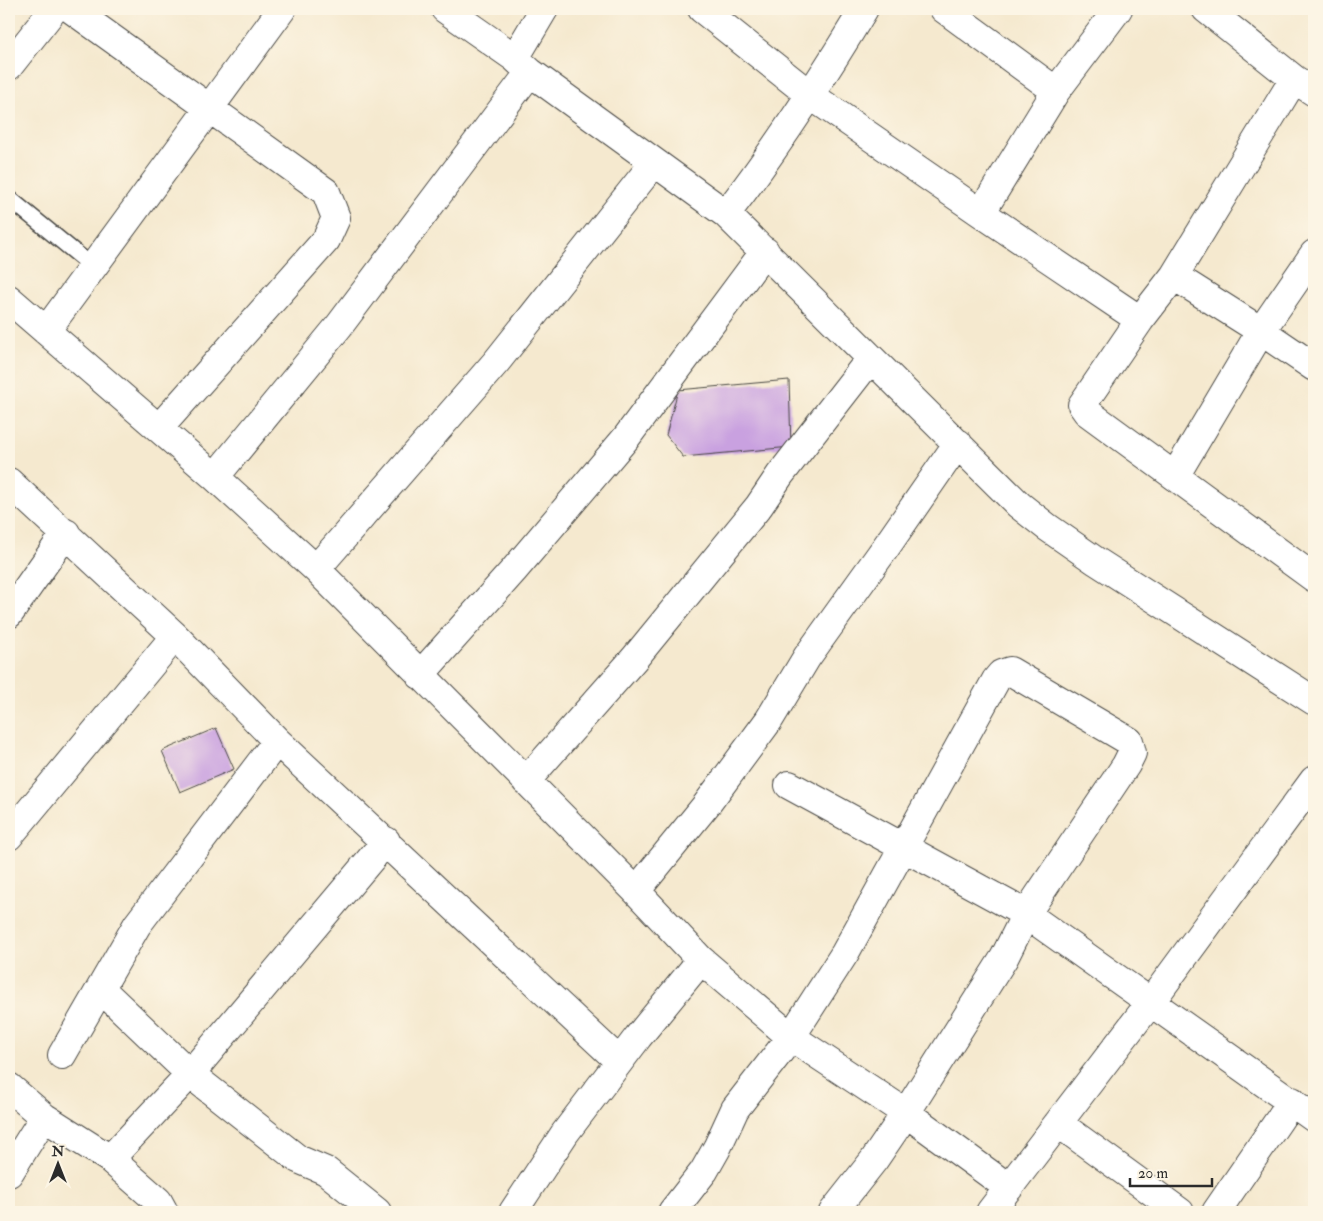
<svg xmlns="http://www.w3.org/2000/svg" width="1323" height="1221" font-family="'IM FELL Double Pica',serif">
<rect width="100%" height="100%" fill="#fcf5e5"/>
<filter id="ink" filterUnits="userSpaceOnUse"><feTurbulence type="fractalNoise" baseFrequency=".02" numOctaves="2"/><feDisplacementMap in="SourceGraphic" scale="10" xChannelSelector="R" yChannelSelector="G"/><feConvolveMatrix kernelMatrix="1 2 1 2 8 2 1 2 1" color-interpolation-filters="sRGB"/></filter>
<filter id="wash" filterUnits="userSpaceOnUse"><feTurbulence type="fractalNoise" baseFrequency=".0096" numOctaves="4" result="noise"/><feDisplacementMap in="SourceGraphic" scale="20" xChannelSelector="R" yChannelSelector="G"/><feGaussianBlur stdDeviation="1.12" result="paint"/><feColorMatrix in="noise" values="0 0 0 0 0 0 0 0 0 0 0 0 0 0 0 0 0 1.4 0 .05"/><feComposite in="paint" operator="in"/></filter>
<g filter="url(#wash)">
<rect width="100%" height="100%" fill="#f5e9cf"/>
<g id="blocks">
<path fill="#c9a1e0" d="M789,380L791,447L683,457L666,435L678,390Z
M216,728L234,769L180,792L162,751Z"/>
</g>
</g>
<g filter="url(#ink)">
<use href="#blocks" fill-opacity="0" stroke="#494844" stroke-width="1"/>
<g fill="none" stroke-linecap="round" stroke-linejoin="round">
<g stroke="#494844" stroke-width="18">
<path id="lane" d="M9,198L93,267"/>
</g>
<g stroke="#494844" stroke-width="30">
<path id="street" d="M71,9L326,192L336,218L326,240L159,428
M445,9L515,58L530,72L726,214L1019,505L1047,527L1096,561L1314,701
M702,9L810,95L981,213L1140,320
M944,9L1056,91
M1206,9L1294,79L1314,92
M515,58L544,9
M9,66L54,9
M1294,79L1174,276L1140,320L1082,405L1087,412L1314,578
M981,213L1056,91L1118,9
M726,214C776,149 821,80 864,9
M1174,276L1261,331L1314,367
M9,299L215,477L316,569L636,891L701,960L791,1037L906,1113L1009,1188
M46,331L282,9
M1175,476L1261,331L1314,254
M215,477L339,326L530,72
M9,482L175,636L277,741L619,1061
M316,569L497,361L654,163
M9,614L66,533
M420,675L514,570L626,438L765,251
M526,781L634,659L759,506L780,475L871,358
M789,785L1026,914L1314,1118
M9,836L175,636
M636,891L707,804L769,720L807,657L886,547L958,443
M101,989L190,1074L298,1159L326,1171L377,1212
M62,1055L137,925L277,741
M9,1087L44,1117L110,1159L158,1201L164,1212
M1058,1123L1180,1212
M110,1159L190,1074L386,841
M9,1173L44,1117
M513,1212L565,1133L638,1037L701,960
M672,1212L704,1171L717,1148L735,1109L791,1037L845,953L996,680L1001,674L1010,671L1129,741L1132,753L1126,765L1026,914L1004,958L906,1113L874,1160L833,1212
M990,1212L1150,1003L1314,780
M1216,1212L1292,1101"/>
</g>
<use href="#lane" stroke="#fff" stroke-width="15"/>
<use href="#street" stroke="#fff" stroke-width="28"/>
</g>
</g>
<rect width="1323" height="1221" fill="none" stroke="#fcf5e5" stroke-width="30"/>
<g transform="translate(58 1164)" stroke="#fcf5e5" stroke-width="4" paint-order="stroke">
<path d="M0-4L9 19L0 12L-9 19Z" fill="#2b2b2b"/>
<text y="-8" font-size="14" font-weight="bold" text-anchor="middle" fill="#2b2b2b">N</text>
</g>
<path d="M1130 1178v8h82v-8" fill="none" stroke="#2b2b2b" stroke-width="2.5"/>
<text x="1138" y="1178" font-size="15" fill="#2b2b2b" stroke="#fcf5e5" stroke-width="4" paint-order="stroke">20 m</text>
</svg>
